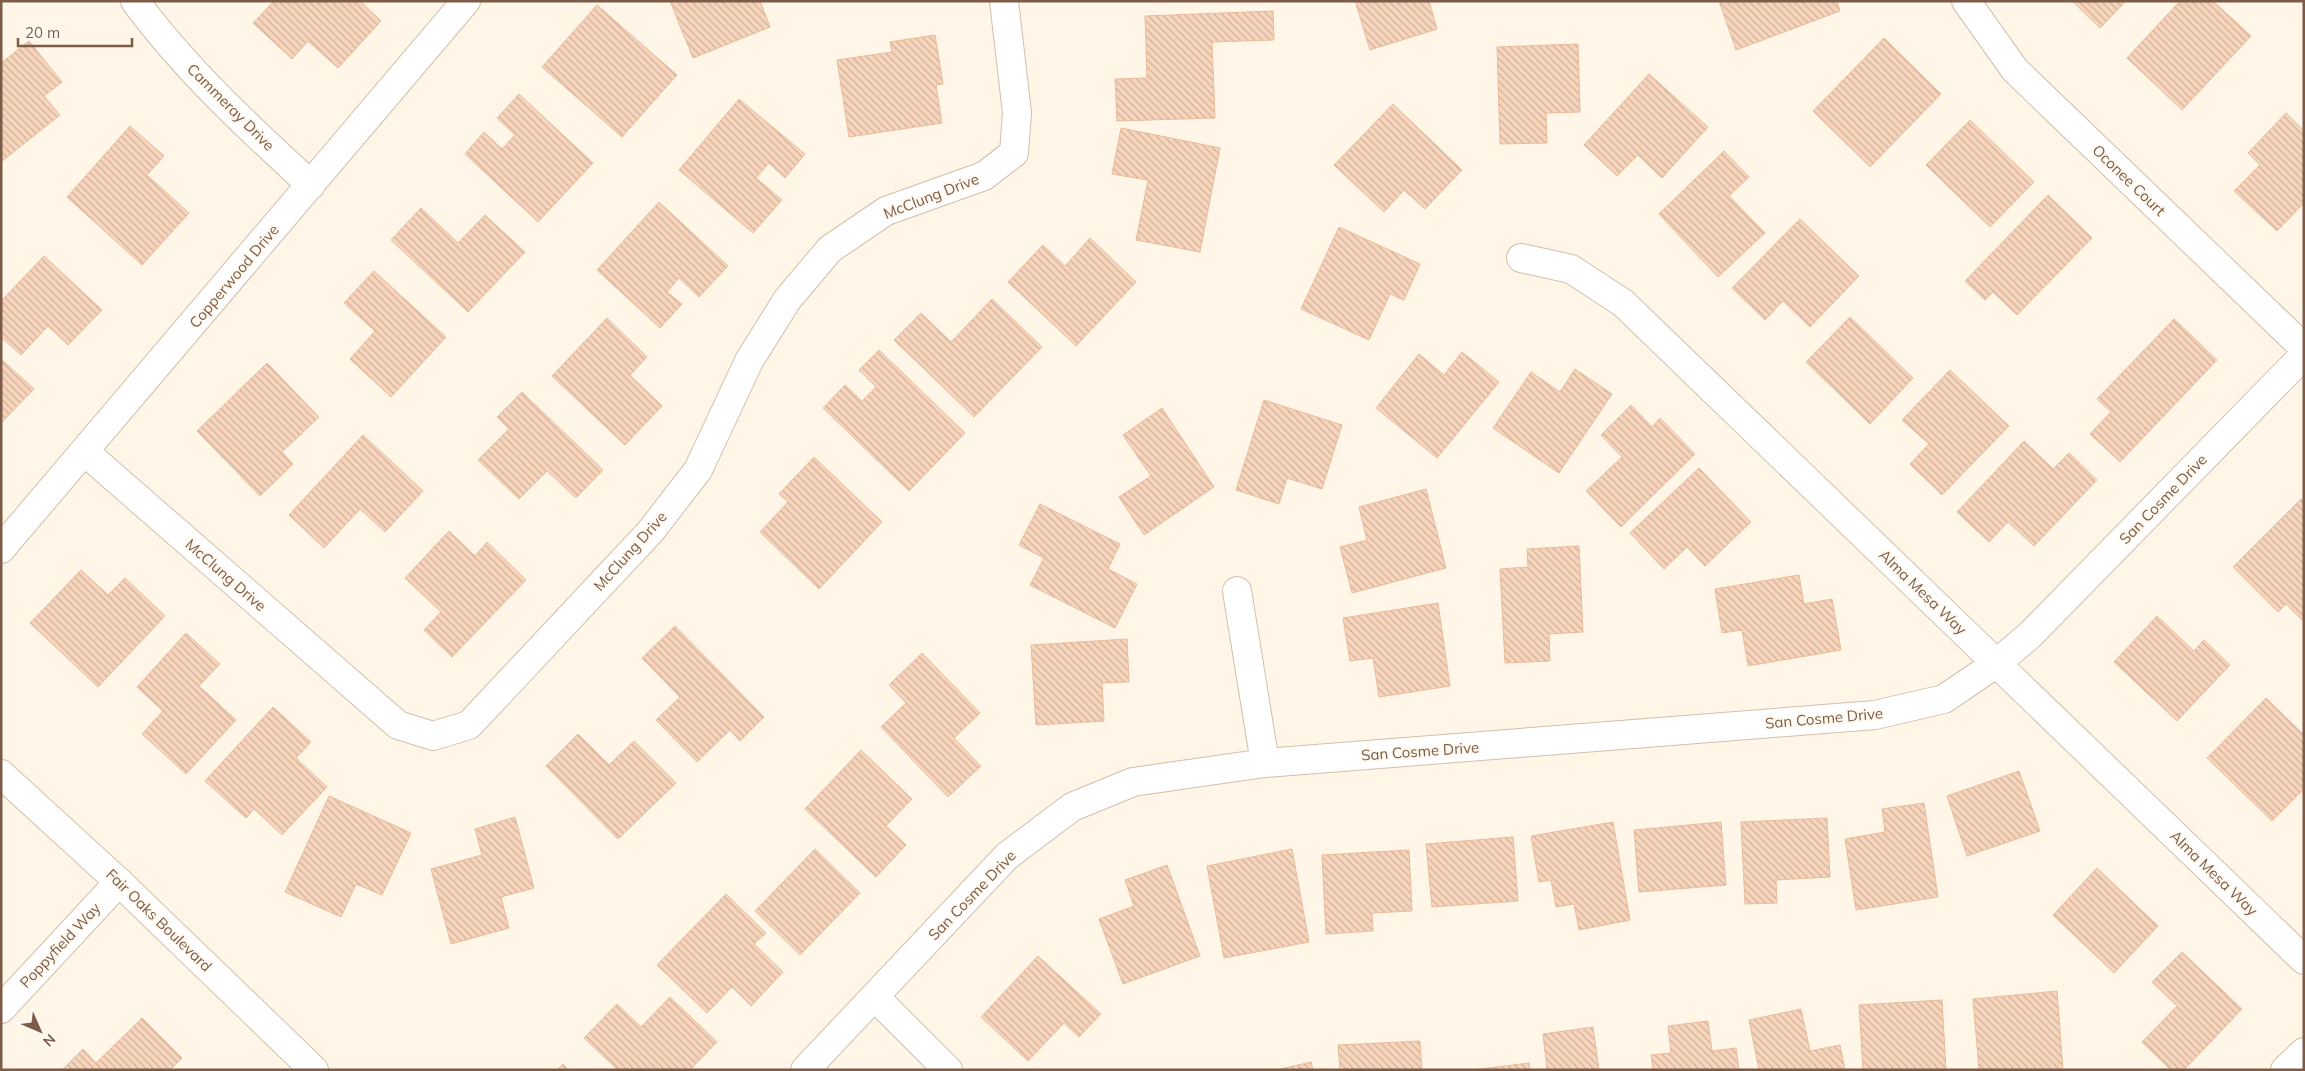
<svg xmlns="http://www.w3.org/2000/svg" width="2305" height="1071" font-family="Mulish,sans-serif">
<defs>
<pattern id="building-back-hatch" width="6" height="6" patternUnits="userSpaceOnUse" patternTransform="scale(1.25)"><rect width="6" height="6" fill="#f7d5bc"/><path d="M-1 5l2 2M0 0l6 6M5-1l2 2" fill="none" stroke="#cdb09b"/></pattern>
</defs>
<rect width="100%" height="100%" fill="#fff6e7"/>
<path fill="url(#building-back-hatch)" stroke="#ecbb9a" d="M274,1H360L381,21L338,68L308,41L292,59L253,23Z
M670,1H760L770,27L693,58Z
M1355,1H1429L1437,29L1370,50Z
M1719,1H1837L1840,11L1736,50Z
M2072,1H2126L2100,28Z
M2180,1H2213L2251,36L2182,110L2127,58Z
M597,5L677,75L622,137L542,67Z
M1273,11L1274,40L1212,42L1215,118L1117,121L1115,79L1147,78L1145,16Z
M935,35L943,84L936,85L942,123L849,137L837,60L892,52L890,42Z
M1884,38L1941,94L1870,167L1813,111Z
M29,41L62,82L44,96L60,115L1,162V63Z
M1578,44L1580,112L1546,113L1547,143L1500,144L1497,47Z
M1649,74L1708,127L1662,178L1638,155L1617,176L1584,145Z
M519,94L593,163L538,222L465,154L484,132L502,149L515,135L497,118Z
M739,99L805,154L785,178L769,163L756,178L782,200L753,233L679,170Z
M1393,104L1462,170L1425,209L1404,190L1384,212L1334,165Z
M2286,113L2304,131V203L2277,231L2234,191L2260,165L2248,153Z
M1970,120L2034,182L1990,227L1926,165Z
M130,126L164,156L147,175L189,213L142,265L67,197Z
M1121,128L1220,148L1200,252L1136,240L1148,180L1112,174Z
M1724,151L1749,177L1729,196L1765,233L1718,277L1659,214Z
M2048,195L2092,238L2017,315L1993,292L1985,300L1965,281Z
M659,202L728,266L699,297L679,278L667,292L682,304L660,328L597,270Z
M421,208L458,243L485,215L525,252L468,312L391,240Z
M1800,219L1859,276L1810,327L1783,301L1765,320L1732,288Z
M1339,227L1420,264L1404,300L1390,294L1369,340L1301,309Z
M1090,238L1136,282L1076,346L1008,282L1043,245L1065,266Z
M44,256L102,310L68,345L48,326L21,355L1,337V301Z
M374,271L446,337L391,397L350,359L375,331L344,303Z
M992,299L1042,347L974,417L894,340L921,313L951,342Z
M1850,317L1913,378L1870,424L1806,362Z
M607,318L647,357L630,375L662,406L625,445L552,376Z
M2174,319L2217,360L2120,462L2090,434L2111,412L2097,399Z
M879,350L965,433L909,491L823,408L845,385L862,401L876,387L859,370Z
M1462,352L1499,382L1437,458L1376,408L1419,354L1444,375Z
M1,359L34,389L1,423Z
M267,363L319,417L282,452L293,464L260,496L197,431Z
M1575,369L1612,394L1559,473L1493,428L1531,372L1560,392Z
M1950,370L2009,426L1942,495L1910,464L1929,444L1902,420Z
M522,392L603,470L576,498L547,471L519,499L478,460L509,429L497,417Z
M1264,400L1342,425L1322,489L1287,478L1279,504L1236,490Z
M1631,405L1652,427L1660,418L1695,454L1621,527L1586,491L1622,457L1601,435Z
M1162,408L1214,487L1144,535L1119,497L1151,476L1123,435Z
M363,435L423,491L385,532L360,509L324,548L289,515Z
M2024,441L2053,469L2069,453L2097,480L2034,546L2008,522L1989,542L1957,512Z
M814,457L882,522L819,589L760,532L788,502L779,494Z
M1699,468L1751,522L1705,566L1687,547L1664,569L1630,533Z
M1426,489L1446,568L1352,593L1340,547L1367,540L1359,507Z
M2301,499L2304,502V622L2286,604L2278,612L2233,567Z
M1040,504L1120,544L1108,569L1137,584L1115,628L1030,585L1044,558L1019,545Z
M449,531L475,556L487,542L526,580L452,657L424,630L441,612L405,578Z
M1579,546L1583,632L1549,634L1550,661L1505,663L1500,569L1528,567L1527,549Z
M81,570L108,595L125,578L165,616L98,687L30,623Z
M1799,575L1804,604L1832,599L1841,650L1748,666L1742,630L1722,633L1715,589Z
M1438,603L1450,686L1379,697L1373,658L1350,661L1343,618Z
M2157,616L2194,651L2204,640L2230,665L2177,721L2114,662Z
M675,626L764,717L740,741L730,730L697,762L656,720L680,697L642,658Z
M186,633L220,664L199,686L236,720L186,774L142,734L163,711L137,687Z
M1127,639L1129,682L1102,683L1104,721L1036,725L1031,645Z
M922,653L980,713L954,738L981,766L948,797L881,727L906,703L889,685Z
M2266,698L2304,735V789L2272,821L2207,758Z
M273,707L311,742L296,758L327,787L282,835L254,809L246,818L205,781Z
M578,734L609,765L634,741L676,783L618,839L546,766Z
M861,750L912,799L886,826L906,845L876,877L805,809Z
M2019,771L2040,831L1967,856L1947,796Z
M329,796L411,833L382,895L356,884L341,917L285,892Z
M1924,803L1938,897L1856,910L1845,839L1885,832L1882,809Z
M515,817L534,888L501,897L509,928L451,944L431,869L482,855L475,829Z
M1827,818L1830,877L1776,880L1777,903L1745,904L1741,822Z
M1613,822L1630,920L1579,930L1574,904L1556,907L1551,880L1539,882L1531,836Z
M1721,822L1726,885L1639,892L1634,830Z
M1513,837L1518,901L1432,907L1426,844Z
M815,849L860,893L800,955L755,911Z
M1292,849L1309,942L1224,958L1207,866Z
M1409,850L1412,911L1372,913L1373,931L1326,934L1322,855Z
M1167,865L1200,956L1123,984L1099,919L1134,906L1125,880Z
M2097,868L2158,926L2114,973L2053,915Z
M726,894L766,933L754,944L783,972L751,1006L732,987L707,1013L657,965Z
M2182,952L2242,1009L2184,1070H2171L2142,1042L2177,1006L2152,982Z
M1038,956L1101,1014L1079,1037L1064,1023L1028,1061L981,1017Z
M2057,991L2063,1070H1979L1973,999Z
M670,997L717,1042L690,1070H618L584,1038L617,1004L641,1027Z
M1942,1000L1946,1070H1863L1859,1005Z
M1801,1009L1810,1051L1840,1045L1845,1070H1759L1749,1020Z
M142,1018L182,1058L170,1070H62L83,1049L96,1063Z
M1708,1021L1712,1051L1736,1048L1739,1070H1653L1651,1055L1671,1053L1668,1026Z
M1593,1027L1599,1070H1547L1543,1034Z
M1420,1041L1422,1070H1340L1338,1045Z
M1311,1062L1313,1070H1276Z
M1529,1063L1530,1070H1472Z
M563,1064L568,1070H557Z"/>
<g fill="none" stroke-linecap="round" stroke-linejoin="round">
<g stroke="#d3beab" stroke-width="30">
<path id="minor" d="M135,1C185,69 249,128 311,185
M1966,1L2015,70L2304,348
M1521,258L1571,269L1623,303L2304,960
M85,452L398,725L433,736L469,725L650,532L698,470L749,361L787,300L830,249L886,211L984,176L1014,153L1017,113L1004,1
M1,549L466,1
M1237,591L1265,763
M875,997L948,1070
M1,1009L119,882
M805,1070L1007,856L1072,807L1133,782L1265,763L1875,715L1944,699L1997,663L2030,635L2304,355
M2285,1070L2304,1052"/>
</g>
<g stroke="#d9c0aa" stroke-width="30">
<path id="secondary" d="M1,774L119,882L314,1070"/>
</g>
<use href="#minor" stroke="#fff" stroke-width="28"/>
<use href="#secondary" stroke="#fff" stroke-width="28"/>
</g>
<g text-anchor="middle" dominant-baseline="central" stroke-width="4" stroke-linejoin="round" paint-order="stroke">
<g font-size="15" fill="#7c5c48" stroke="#fff9f0">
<text transform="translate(231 107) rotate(45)">Cammeray Drive</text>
<text transform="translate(2129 180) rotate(44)">Oconee Court</text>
<text transform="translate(931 196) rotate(-21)">McClung Drive</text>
<text transform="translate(234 276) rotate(-50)">Copperwood Drive</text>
<text transform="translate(2163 499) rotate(-46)">San Cosme Drive</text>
<text transform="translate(630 551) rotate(-48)">McClung Drive</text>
<text transform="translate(226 575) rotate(41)">McClung Drive</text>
<text transform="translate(1923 592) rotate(44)">Alma Mesa Way</text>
<text transform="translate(1824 718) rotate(-5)">San Cosme Drive</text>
<text transform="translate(1420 751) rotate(-4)">San Cosme Drive</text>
<text transform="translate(2214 873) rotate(44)">Alma Mesa Way</text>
<text transform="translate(972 895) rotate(-46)">San Cosme Drive</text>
<text transform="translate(159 920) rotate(44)">Fair Oaks Boulevard</text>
<text transform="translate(60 945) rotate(-47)">Poppyfield Way</text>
</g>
</g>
<rect width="2305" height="1071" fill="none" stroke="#7c5c48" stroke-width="5"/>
<g transform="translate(40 1031) rotate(135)" stroke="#fff9f0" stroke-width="4" paint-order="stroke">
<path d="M0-4L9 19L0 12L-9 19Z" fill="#7c5c48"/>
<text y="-8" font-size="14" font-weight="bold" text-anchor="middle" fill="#7c5c48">N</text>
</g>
<path d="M18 38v8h114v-8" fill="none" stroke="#7c5c48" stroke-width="2.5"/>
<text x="25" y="38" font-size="15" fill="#7c5c48" stroke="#fff9f0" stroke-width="4" paint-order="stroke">20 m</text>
</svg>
